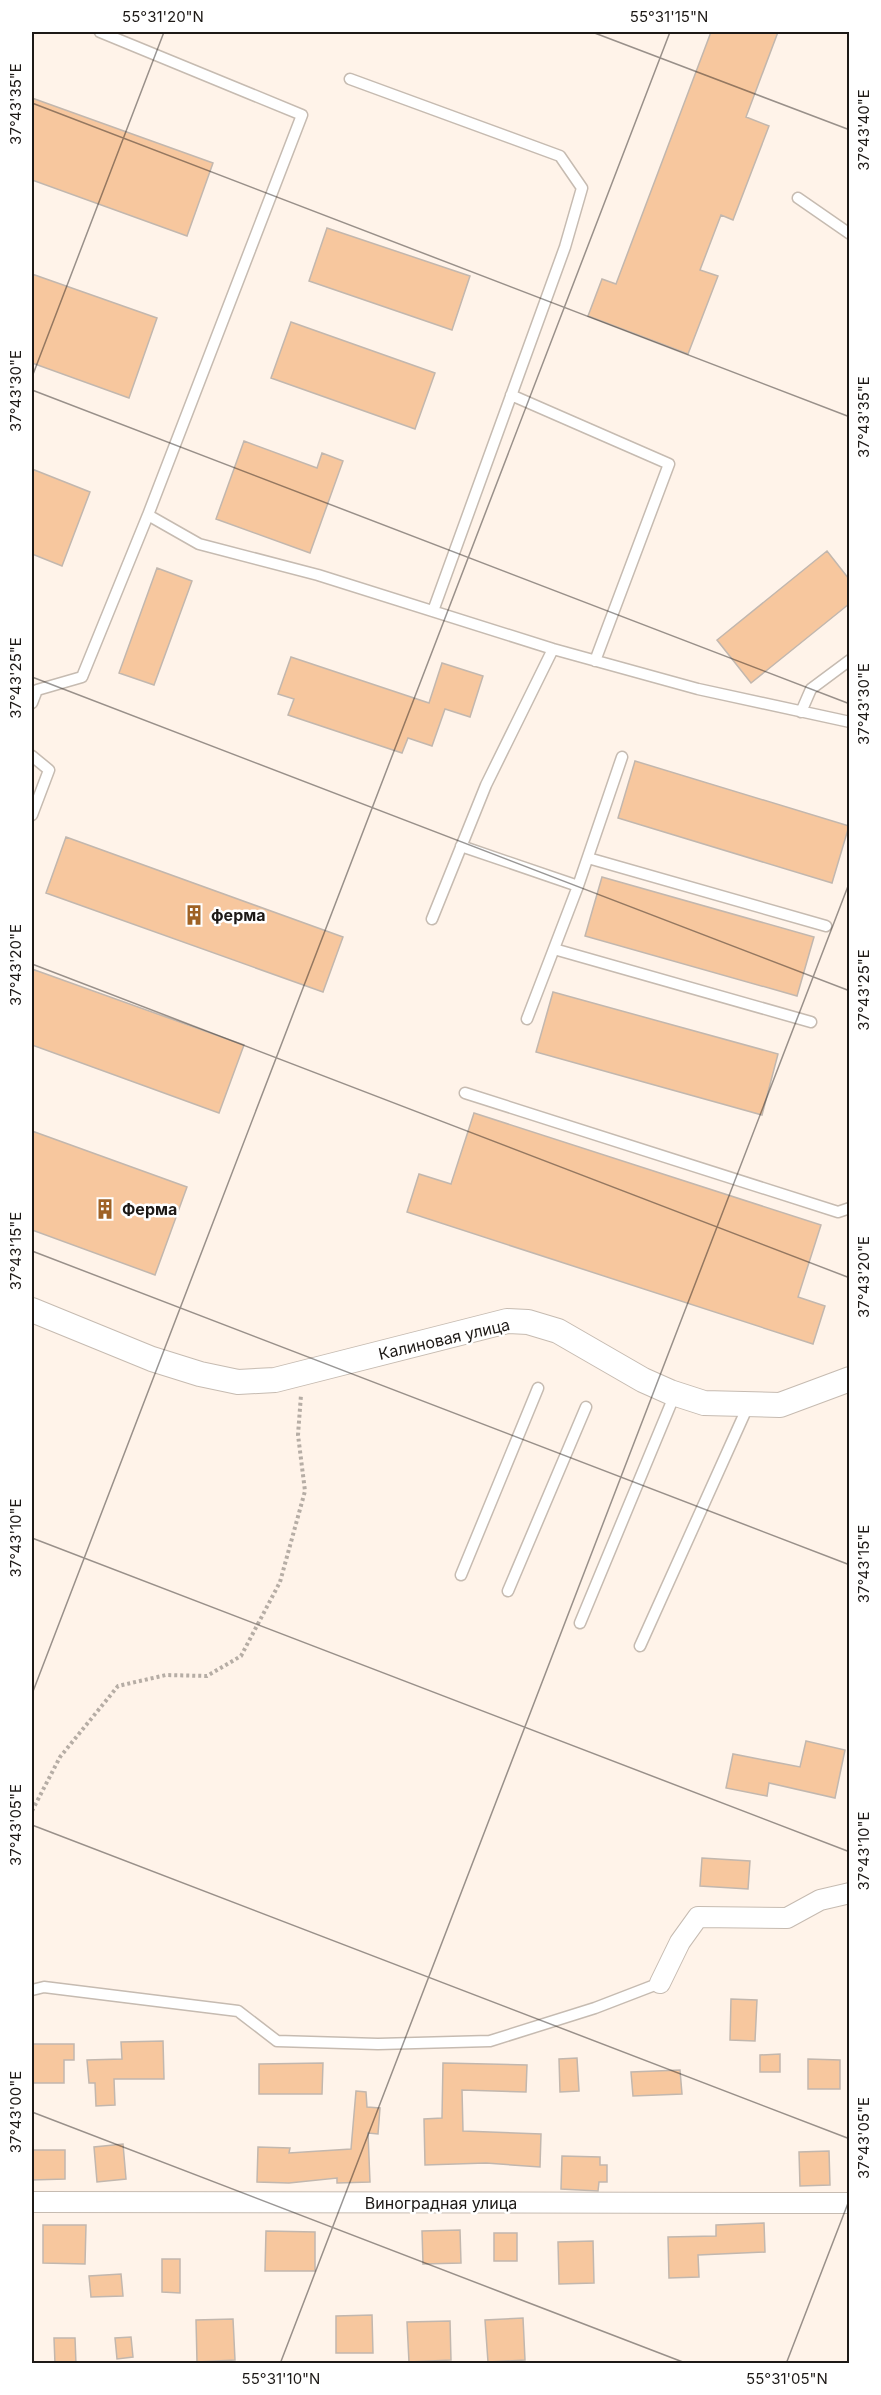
<svg xmlns="http://www.w3.org/2000/svg" width="881" height="2395" font-family="Inter,sans-serif">
<rect width="100%" height="100%" fill="#fff3e9"/>
<path fill="#f7c79e" stroke="#c2b7ae" stroke-width="1.5" d="M711,32H778L746,117L769,126L733,220L721,215L700,270L718,276L688,354L588,316L602,279L616,284Z
M32,98L213,163L187,236L32,180Z
M327,228L470,276L452,330L309,281Z
M32,274L157,318L129,398L32,363Z
M291,322L435,373L415,429L271,378Z
M244,441L317,468L322,453L343,461L310,553L216,519Z
M32,469L90,492L62,566L32,554Z
M827,551L849,579V604L751,683L717,640Z
M157,568L192,581L154,685L119,673Z
M291,657L429,703L442,663L483,676L470,717L445,709L432,746L408,738L402,753L288,715L294,699L278,694Z
M635,761L849,826L832,883L618,818Z
M66,837L343,937L323,992L46,893Z
M602,877L814,937L797,996L585,936Z
M32,969L244,1045L219,1113L32,1045Z
M553,992L778,1054L762,1115L536,1052Z
M474,1113L821,1225L798,1297L825,1306L813,1344L407,1212L419,1174L451,1184Z
M32,1131L187,1187L155,1275L32,1230Z
M806,1741L845,1750L835,1798L769,1783L767,1796L726,1788L733,1754L800,1767Z
M702,1858L750,1861L748,1889L700,1886Z
M731,1999L757,2000L755,2041L730,2040Z
M163,2041L164,2079H114L115,2105L96,2106L95,2083H89L87,2060L122,2059L121,2042Z
M32,2044H74V2060H64V2083H32Z
M780,2054V2072H760V2055Z
M577,2058L579,2091L560,2092L559,2059Z
M808,2059L840,2060V2089H808Z
M323,2063L322,2094H259V2064Z
M443,2063L527,2065L526,2092L462,2090L463,2131L541,2134L540,2167L486,2163L425,2165L424,2119L442,2118Z
M680,2070L682,2094L633,2096L631,2072Z
M356,2091L366,2092L367,2107L380,2108L378,2134L368,2133L370,2182L337,2183V2178L289,2183L257,2182L258,2147L290,2148L289,2153L351,2149Z
M123,2144L126,2179L97,2182L94,2147Z
M32,2150H65V2179L32,2180Z
M829,2151L830,2185L800,2186L799,2152Z
M562,2156L600,2157V2165H607V2182H599L598,2191L561,2189Z
M764,2223L765,2252L698,2255L699,2277L669,2278L668,2237L716,2236V2225Z
M43,2225H86L85,2264L43,2263Z
M460,2230L461,2263L423,2264L422,2231Z
M266,2231L315,2232V2271H265Z
M494,2233H517V2261H494Z
M593,2241L594,2283L559,2284L558,2242Z
M162,2259H180V2293L162,2292Z
M121,2274L123,2296L91,2297L89,2276Z
M372,2315L373,2353H336V2316Z
M523,2318L525,2360L488,2362L485,2320Z
M233,2319L235,2360L197,2362L196,2320Z
M450,2321L451,2360L409,2362L407,2322Z
M131,2337L133,2357L117,2359L115,2338Z
M54,2338H75L76,2364H55Z"/>
<g fill="none" stroke-linecap="round" stroke-linejoin="round">
<g stroke="#c6bbb1" stroke-width="13">
<path id="service" d="M100,32L302,115L148,515
M350,79L560,156L582,188L565,247L433,611
M798,198L850,234
M511,395L669,464L595,661
M32,703L37,690L82,677L148,515L199,544L318,575L553,649L698,689L850,722
M801,712L811,689L850,660
M32,756L49,770L32,815
M461,846L578,886L622,757
M588,858L826,926
M432,919L486,785L553,649
M554,949L811,1022
M527,1019L578,886
M465,1093L838,1212L850,1208
M461,1575L538,1388
M508,1591L586,1407
M580,1623L675,1394
M640,1646L748,1406
M32,1990L44,1987L238,2011L277,2041L378,2044L490,2041L595,2008L660,1983"/>
</g>
<g stroke="#c6bbb1" stroke-width="22">
<path id="minor" d="M660,1983L680,1942L698,1917L787,1918L820,1900L850,1893
M32,2202L850,2203"/>
</g>
<g stroke="#c6bbb1" stroke-width="26">
<path id="tertiary" d="M32,1310L152,1359L200,1374L238,1382L275,1380L507,1321L528,1322L558,1331L643,1380L670,1392L704,1403L780,1405L850,1379"/>
</g>
<path stroke="#b6ada5" stroke-width="4" stroke-dasharray="3 3" stroke-linecap="butt" d="M32,1811L60,1757L118,1686L166,1675L207,1676L241,1656L280,1582L305,1491L298,1435L301,1395"/>
<use href="#service" stroke="#fff" stroke-width="10"/>
<use href="#minor" stroke="#fff" stroke-width="20"/>
<use href="#tertiary" stroke="#fff" stroke-width="24"/>
</g>
<path fill="none" stroke="#1d1916" stroke-width="1.5" stroke-opacity="0.45" d="M592,32L850,130M32,103L850,417M32,377L164,32M32,390L850,704M32,677L850,991M32,964L850,1278M32,1251L850,1565M32,1538L850,1852M32,1694L670,32M32,1825L850,2139M32,2112L688,2364M280,2364L850,881M786,2364L850,2198"/>
<defs>
<g id="building-bare" transform="scale(1.62)"><path d="M-4-6H4V6H1V3H-1V6H-4ZM-2.5-4.3h1.7v1.8h-1.7ZM.8-4.3h1.7v1.8H.8ZM-2.5-1h1.7V.8h-1.7ZM.8-1h1.7V.8H.8Z" fill="#9e6124" stroke="#fff" stroke-width="2.5" paint-order="stroke"/></g>
</defs>
<g fill-rule="evenodd">
<use href="#building-bare" x="194" y="915"/>
<use href="#building-bare" x="105" y="1209"/>
</g>
<g text-anchor="middle" dominant-baseline="central" stroke-width="5" stroke-linejoin="round" paint-order="stroke">
<g font-size="16" font-weight="bold" fill="#1d1916" stroke="#fff" text-anchor="start">
<text x="211" y="915">ферма</text>
<text x="122" y="1209">Ферма</text>
</g>
<g font-size="16" fill="#1d1916" stroke="#fff">
<text transform="translate(444 1339) rotate(-13)">Калиновая улица</text>
<text x="441" y="2203">Виноградная улица</text>
</g>
</g>
<rect width="881" height="2395" fill="none" stroke="#ffffff" stroke-width="66"/>
<rect x="33" y="33" width="815" height="2329" fill="none" stroke="#1d1916" stroke-width="2"/>
<g font-size="15" text-anchor="middle" fill="#1d1916">
<text x="163" y="22">55°31'20"N</text>
<text x="669" y="22">55°31'15"N</text>
<text transform="translate(16 104) rotate(-90)" y="5">37°43'35"E</text>
<text transform="translate(864 130) rotate(-90)" y="5">37°43'40"E</text>
<text transform="translate(16 391) rotate(-90)" y="5">37°43'30"E</text>
<text transform="translate(864 417) rotate(-90)" y="5">37°43'35"E</text>
<text transform="translate(16 678) rotate(-90)" y="5">37°43'25"E</text>
<text transform="translate(864 704) rotate(-90)" y="5">37°43'30"E</text>
<text transform="translate(16 965) rotate(-90)" y="5">37°43'20"E</text>
<text transform="translate(864 990) rotate(-90)" y="5">37°43'25"E</text>
<text transform="translate(16 1251) rotate(-90)" y="5">37°43'15"E</text>
<text transform="translate(864 1277) rotate(-90)" y="5">37°43'20"E</text>
<text transform="translate(16 1538) rotate(-90)" y="5">37°43'10"E</text>
<text transform="translate(864 1564) rotate(-90)" y="5">37°43'15"E</text>
<text transform="translate(16 1825) rotate(-90)" y="5">37°43'05"E</text>
<text transform="translate(864 1851) rotate(-90)" y="5">37°43'10"E</text>
<text transform="translate(16 2112) rotate(-90)" y="5">37°43'00"E</text>
<text transform="translate(864 2138) rotate(-90)" y="5">37°43'05"E</text>
<text x="281" y="2384">55°31'10"N</text>
<text x="787" y="2384">55°31'05"N</text>
</g>
</svg>
